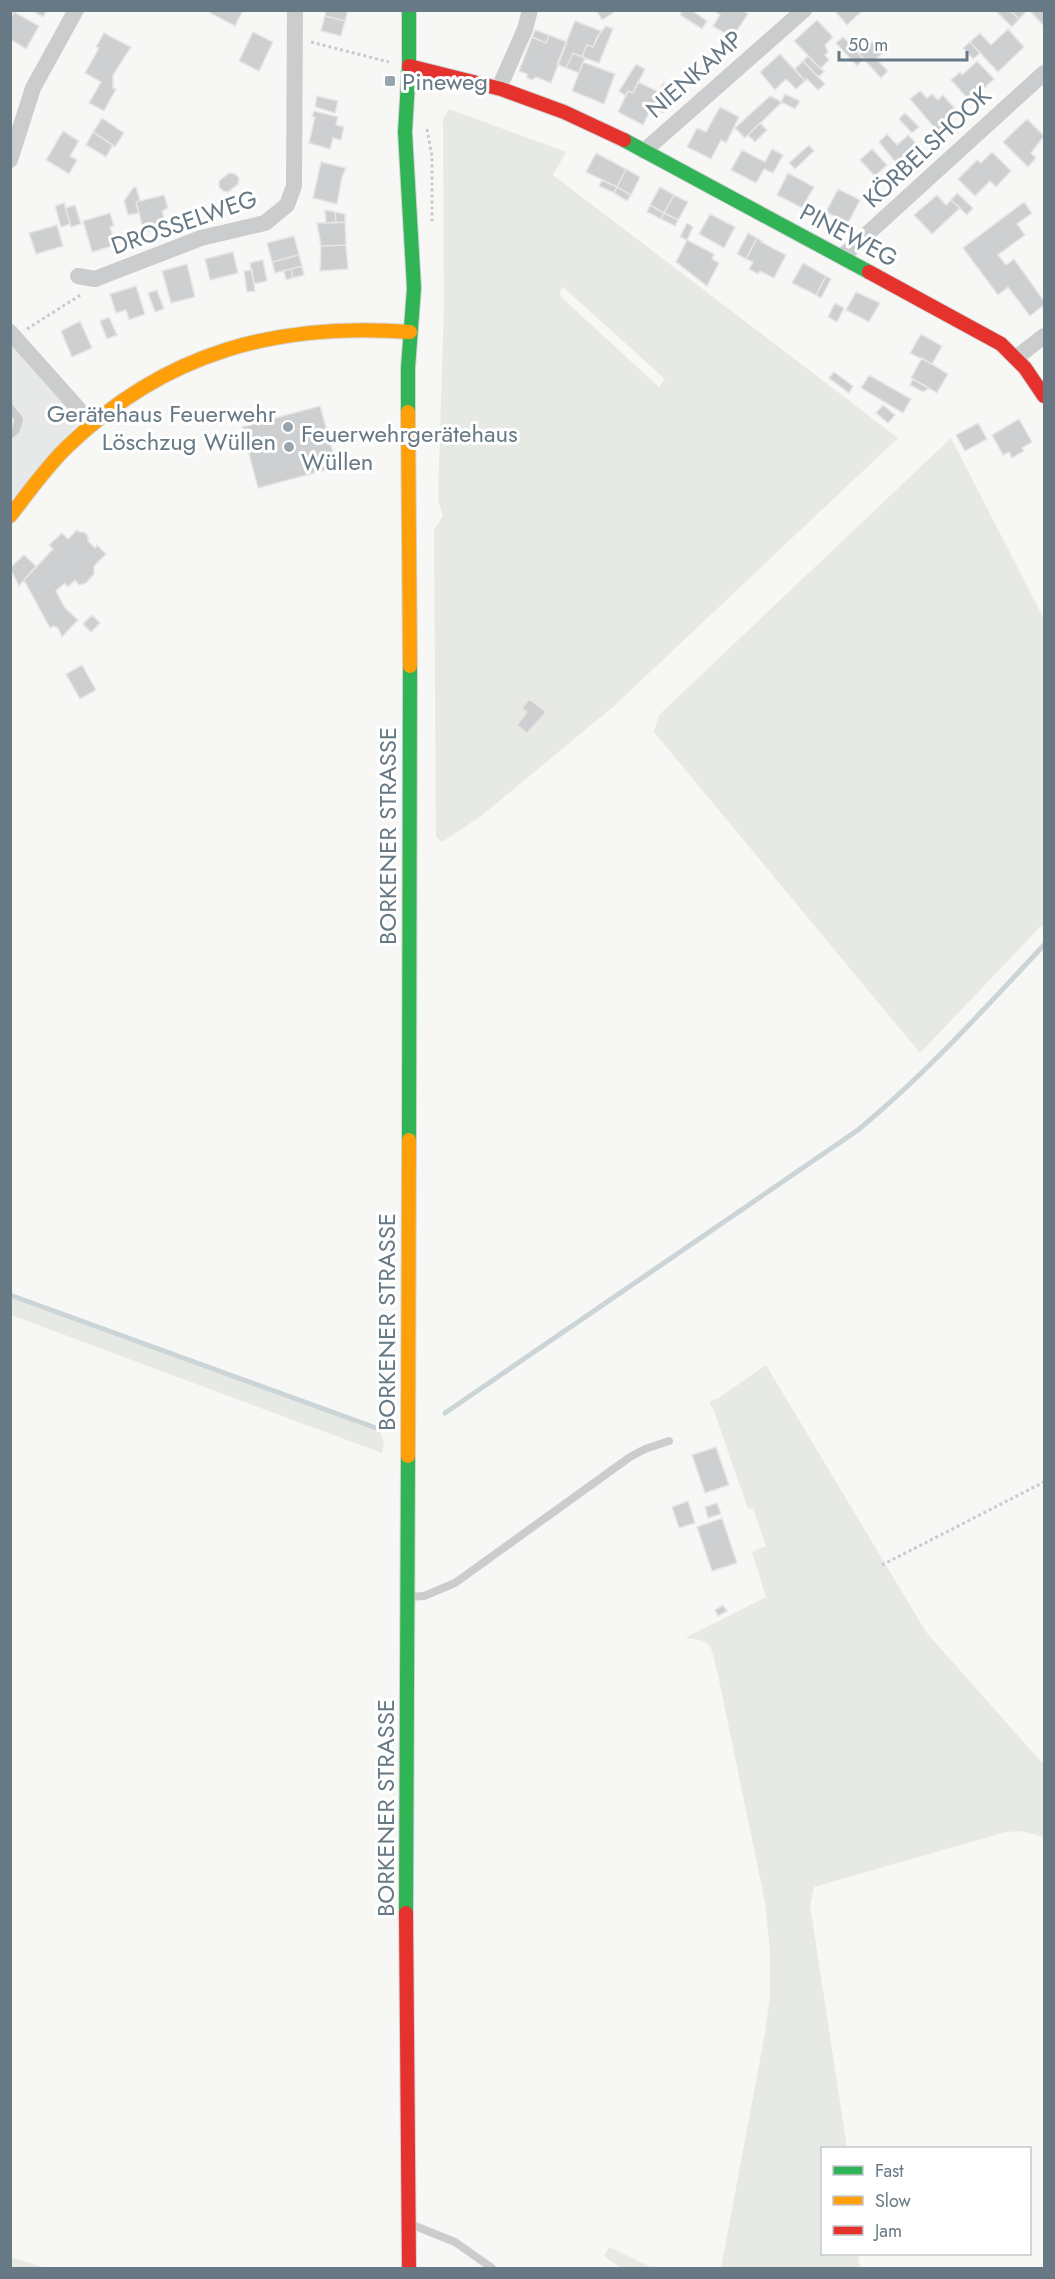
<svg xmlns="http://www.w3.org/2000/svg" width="1055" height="2279" font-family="Jost,sans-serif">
<rect width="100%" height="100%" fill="#f7f7f6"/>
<path fill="#e7e8e8" d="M10,344L80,421L10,502Z"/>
<path fill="#e7e9e4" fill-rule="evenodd" d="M449,109L566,152L553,175L898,438L614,706L481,816L442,842L436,837L434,530L443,516L438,500L444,305L443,119ZM563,287L665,379L659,387L561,297L560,290Z
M951,438L1044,619V923L920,1053L654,732L659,715Z
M10,1295L379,1429L384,1443L382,1453L11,1315Z
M766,1365L926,1632L1044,1765V1837L1021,1831L1006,1832L814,1887L810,1905L847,2148H822V2254H858L860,2268H721L765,2033L770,1996V1950L765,1902L718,1675C710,1647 716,1640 685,1638L766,1597L752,1552L766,1546L753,1508L748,1509L714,1411L709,1402L719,1398L724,1394Z
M609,2247L653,2268H621L604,2256Z
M11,2257L46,2268H11Z"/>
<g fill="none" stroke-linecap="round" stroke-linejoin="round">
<path stroke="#cbd4d6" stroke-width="5" d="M10,1295L379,1429
M445,1413L858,1130C926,1074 984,1009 1044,945"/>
</g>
<path fill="#cecfd0" stroke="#e6e6e6" stroke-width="1.5" d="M31,10H47L43,17Z
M211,10H243L235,26L210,13Z
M326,10H348L345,21L325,16Z
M596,10H612L613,13L602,20Z
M683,10H691L707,21L702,29L680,15Z
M713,10H742L748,14L732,38L713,26L720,15Z
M834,10H863L847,25Z
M995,10H1010L1019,19L1012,27Z
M1010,10H1024L1026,12L1019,19Z
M1029,10H1044V26Z
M14,12L39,26L26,49L10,39V19Z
M325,16L345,21L341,36L321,31Z
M817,20L833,37L825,45L828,52L825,55L829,60L821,68L824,72L794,41Z
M575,21L601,31L593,47L587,45L582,57L573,53L566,68L557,64Z
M606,26L613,29L599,63L582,57L587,45L593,47L597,37Z
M1008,29L1024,47L998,72L970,42L980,33L991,45Z
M535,30L549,35L546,43L532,37Z
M253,32L273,42L259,71L239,61Z
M104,33L131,47L113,75V88L116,89L104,111L89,103L101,82L85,73L99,48L96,47Z
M549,35L567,42L551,83L536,77L533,80L527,78V74L519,71L532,37L546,43Z
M843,37L864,59L857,66L836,43Z
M872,42L883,53L876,59L888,71L881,78L859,54Z
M970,42L980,53L973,59L963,48Z
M573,53L585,58L579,73L566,68Z
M780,54L805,81L796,89L786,79L775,90L760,72Z
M808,56L824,72L818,77L803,61Z
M803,61L825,84L818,90L807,79L805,81L795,69Z
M977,61L994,79L970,101L951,80L960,72L962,75Z
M583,62L615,74L604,104L572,91Z
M636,64L645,69L633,93L628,91L626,96L619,91Z
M638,82L659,92L663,83L676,89L663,113L652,107L643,125L618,112L628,91L633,93Z
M920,91L927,98L932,94L938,100L943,95L958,112L938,132L910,99Z
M785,94L800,101L795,109L781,102Z
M317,96L338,101L335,113L315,107Z
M770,96L782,102L745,138L735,128Z
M720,107L739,117L726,143L721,140L711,159L687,147L697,128L706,132Z
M314,111L338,117L336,125L344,127L341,140L333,138L330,149L309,143L315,117H312Z
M905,113L919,127L912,133L899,119Z
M102,118L124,133L115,147L93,132Z
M1027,119L1044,136L1031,153L1036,158L1028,167L1003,142Z
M760,123L767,130L755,142L748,135Z
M63,131L79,141L70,156L77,160L69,174L46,160Z
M93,132L113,145L106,157L86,145Z
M887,134L897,145L908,135L923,150L902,170L879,142Z
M809,145L814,151L795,169L789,163Z
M772,149L783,155L773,173L764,169L756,183L731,170L742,150L765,162Z
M872,149L887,165L875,176L860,160Z
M992,152L1011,171L996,187L990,181L975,196L958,179L977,160L981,163Z
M596,153L626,169L617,187L586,172Z
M321,162L346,168L342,177L337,204L313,198Z
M626,169L640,177L631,195L617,187Z
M229,173L235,174L239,178L238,184L228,192L223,191L219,187V181Z
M788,173L814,187L802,208L777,195Z
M602,180L617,187L614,193L599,186Z
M136,187L140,201L136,202L139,213L128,215L124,201L133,188Z
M617,187L631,195L627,201L614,193Z
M660,187L674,195L664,213L650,205Z
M838,189L860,200L848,223L826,212Z
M957,193L973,208L967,215L951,200Z
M164,195L168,208L162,211L165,222L159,223L160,228L144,232L136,202Z
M674,195L688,202L678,220L664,213Z
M937,195L946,205L951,200L960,208L932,234L914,215Z
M1024,202L1032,213L1017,224L1025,235L998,255L1006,265L1014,259L1044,301V305L1030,316L1008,287L998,295L963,248Z
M64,203L71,227L70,224L61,227L55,206Z
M64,203L66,208L75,205L81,224L71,227Z
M650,205L664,213L661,219L647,212Z
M325,210L335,212L336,223H326Z
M335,212L345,214V222L336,223Z
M110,213L114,226L110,227L115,244H119L92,252L83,221Z
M664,213L678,220L675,226L661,219Z
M710,214L735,227L724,248L699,234Z
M173,218L174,228L160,231L159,223Z
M345,222L346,245L321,246L317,223Z
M687,223L693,227L687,240L680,237Z
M57,225L63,246L36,254L29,233Z
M748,233L757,238L746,259L737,254Z
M294,236L299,255L272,262L267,243Z
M757,238L762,241L761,242L786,255L774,278L760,271L758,274L749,269L753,262L746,259Z
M687,240L714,254L712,259L719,263L707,286L676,262Z
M346,245L348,269L320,271L321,246Z
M233,252L238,273L210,280L205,259Z
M299,255L302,266L275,273L272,262Z
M263,260L267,281L254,284L250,263Z
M803,263L826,276L816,295L792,283Z
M187,264L195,297L171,303L162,271Z
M302,266L304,275L293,278L291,269Z
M291,269L293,278L286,280L284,271Z
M252,270L255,291L247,292L244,271Z
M826,276L831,279L821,298L816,295Z
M136,286L145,314L129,320L126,310L116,313L110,294Z
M157,290L164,309L155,312L148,293Z
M856,292L880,303L869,322L846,310Z
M835,303L844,308L837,322L828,317Z
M109,317L117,335L107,339L100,321Z
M80,321L92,348L72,357L61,331Z
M921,334L942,346L932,364L910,353Z
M922,358L948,374L937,393L911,378Z
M834,372L853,386L849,393L829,378Z
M869,375L911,399L903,413L861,388Z
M913,379L929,388L923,392L910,385Z
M883,405L895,415L888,423L876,413Z
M320,406L337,467L258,488L242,427Z
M1019,419L1032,442L1022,448L1024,451L1012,458L1009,452L1003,455L992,435Z
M978,423L987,439L965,451L956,435Z
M77,530L79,532H84L88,536V541L95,548L97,545L106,554L94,566V574L86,583L79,585L75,580L68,587L65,583L56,591L65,608L78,620L62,637L58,628L53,626L50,628L24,580L53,549L49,545L62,533L68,539Z
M24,555L36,566L19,586L10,568Z
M92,615L100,623L91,632L83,624Z
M82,665L96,690L80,699L66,674Z
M529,699L546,712L527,733L517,725L527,712L522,708Z
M716,1447L729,1485L705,1493L692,1455Z
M688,1501L695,1523L679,1528L672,1507Z
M717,1503L721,1514L708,1518L705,1507Z
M722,1518L737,1563L712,1571L697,1527Z
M723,1605L727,1611L718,1616L715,1610Z"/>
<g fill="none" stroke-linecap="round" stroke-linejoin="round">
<g stroke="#d3d4d5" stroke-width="16">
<path id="fast" d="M624,140L869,272
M408,412V368L414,288L405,132L409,66V10
M409,1140L410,666
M406,1913L408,1456"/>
</g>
<g stroke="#d3d4d5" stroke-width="16">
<path id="slow" d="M408,412L410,666
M10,516C29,492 46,467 68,446C165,352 278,322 410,332
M408,1456L409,1140"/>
</g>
<g stroke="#d3d4d5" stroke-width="16">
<path id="jam" d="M409,66L501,89L564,112L624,140
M869,272L1001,344L1025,368L1044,396
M406,1913L409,2268"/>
</g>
<path stroke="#c9cacb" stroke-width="3" stroke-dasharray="3 3" stroke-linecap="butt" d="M311,42L389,62
M427,129L432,156V221
M27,329L82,294
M882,1565L1044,1482"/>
<path stroke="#cbcccd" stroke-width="8" d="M10,408L19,419L16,430L10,435
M409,1597L424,1596L455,1583L630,1457L645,1449L669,1441
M410,2224L455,2242L492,2268"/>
<path stroke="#cbcccd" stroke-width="16" d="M499,88L525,29L530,10
M644,151L804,10
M10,160L33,88L76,10
M843,256L1044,73
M78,276L95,279L201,238L265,223L287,205L294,186L295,10
M10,332L92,424
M1017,357L1044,336"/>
<use href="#fast" stroke="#30b455" stroke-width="14"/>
<use href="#slow" stroke="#ff9f0a" stroke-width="14"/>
<use href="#jam" stroke="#e5322d" stroke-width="14"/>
</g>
<g fill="#99a5ad" stroke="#fff" stroke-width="2">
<rect x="384" y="75" width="12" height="12" rx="3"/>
<circle cx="288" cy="427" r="6"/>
<circle cx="289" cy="447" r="6"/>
</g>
<g text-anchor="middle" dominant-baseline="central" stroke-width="6" stroke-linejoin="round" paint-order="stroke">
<g font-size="24" fill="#677985" stroke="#fff">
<text transform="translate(694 74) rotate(-41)">NIENKAMP</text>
<text transform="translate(927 147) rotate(-43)">KÖRBELSHOOK</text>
<text transform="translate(184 222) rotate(-19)">DROSSELWEG</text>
<text transform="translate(849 235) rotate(28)">PINEWEG</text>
<text transform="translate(387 836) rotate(-90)">BORKENER STRASSE</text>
<text transform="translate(386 1322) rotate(-90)">BORKENER STRASSE</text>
<text transform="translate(385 1808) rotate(-90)">BORKENER STRASSE</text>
</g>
<g font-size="24" fill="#677985" stroke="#fff" text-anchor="start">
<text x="402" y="81">Pineweg</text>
<text x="276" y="413" text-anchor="end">Gerätehaus Feuerwehr<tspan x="276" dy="28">Löschzug Wüllen</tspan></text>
<text x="301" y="433">Feuerwehrgerätehaus<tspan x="301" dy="28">Wüllen</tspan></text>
</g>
</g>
<rect width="1055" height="2279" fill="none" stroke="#677985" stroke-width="24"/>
<rect x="821" y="2147" width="210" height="108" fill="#ffffff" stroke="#c2c9ce" stroke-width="1.5"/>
<rect x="833" y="2166" width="30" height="9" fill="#30b455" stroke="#c2c9ce" stroke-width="1.5"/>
<text x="875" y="2177" font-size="18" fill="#677985">Fast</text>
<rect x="833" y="2196" width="30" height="9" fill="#ff9f0a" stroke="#c2c9ce" stroke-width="1.5"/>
<text x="875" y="2207" font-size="18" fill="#677985">Slow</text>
<rect x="833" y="2226" width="30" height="9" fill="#e5322d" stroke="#c2c9ce" stroke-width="1.5"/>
<text x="875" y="2237" font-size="18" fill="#677985">Jam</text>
<path d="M839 51v9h128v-9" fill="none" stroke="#677985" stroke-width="3"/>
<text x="848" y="51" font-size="18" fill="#677985" stroke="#ffffff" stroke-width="4.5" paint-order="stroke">50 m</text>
</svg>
